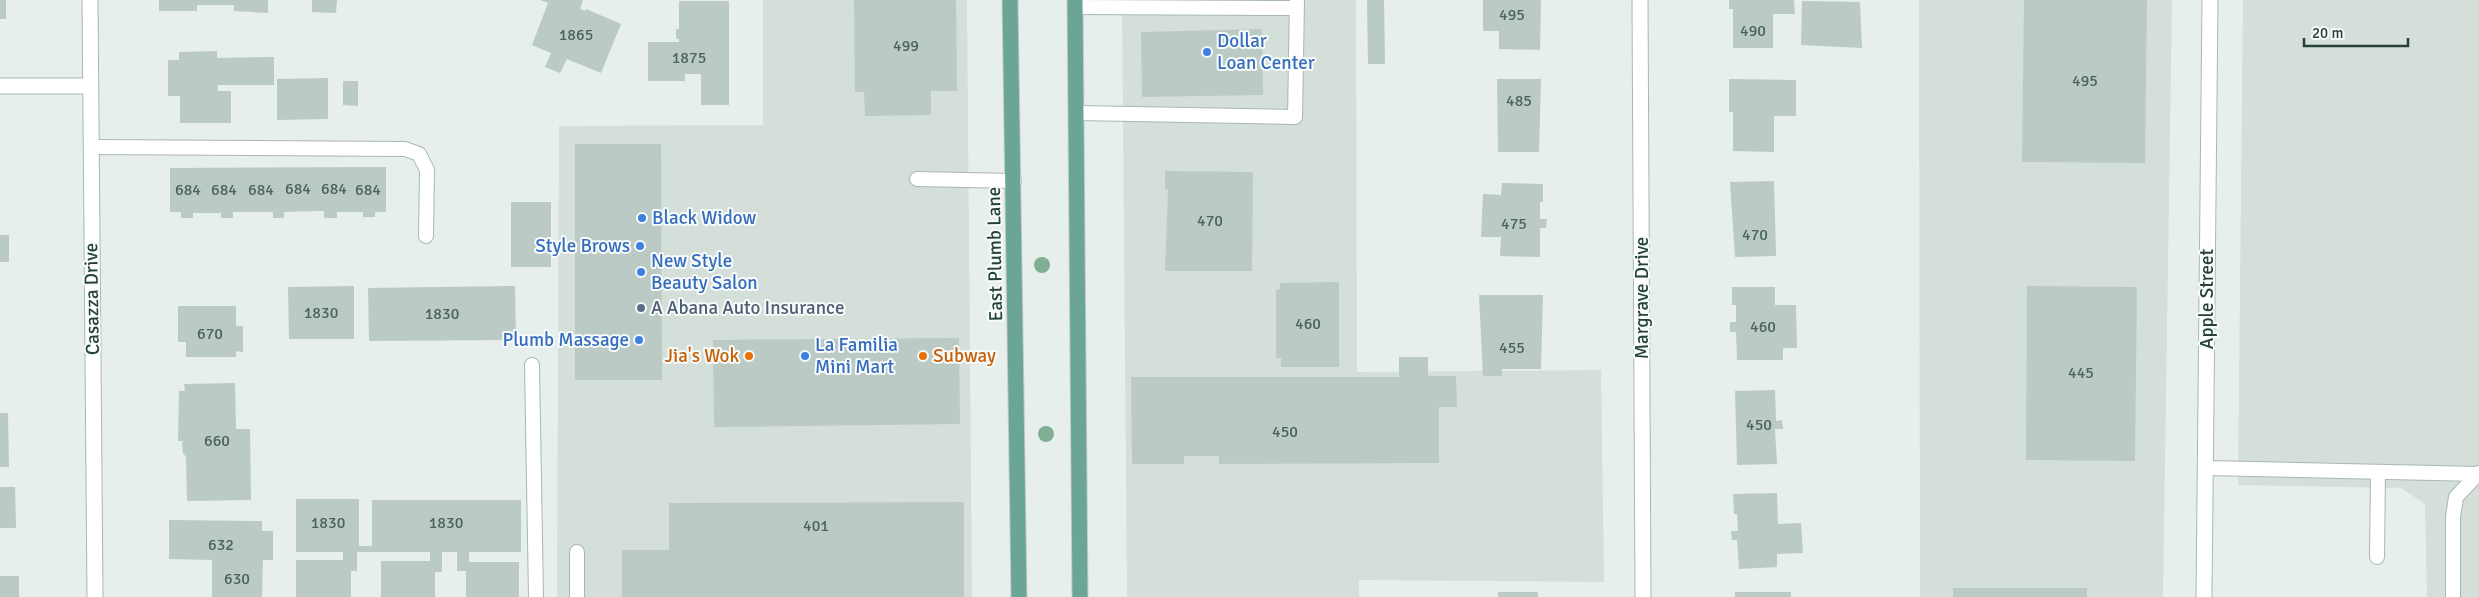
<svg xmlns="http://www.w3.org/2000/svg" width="2479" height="597" font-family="Signika,sans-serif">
<rect width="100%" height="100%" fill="#e6efeb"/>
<path fill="#d4dfda" d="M763,0H967L972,597H557L559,126L763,125Z
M1122,0H1356L1357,372L1601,370L1604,582L1359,580V597H1127Z
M1919,0H2172L2163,597H1920Z
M2243,0H2479V597H2427L2425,504L2401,488L2238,485Z"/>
<path fill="#bbcac4" d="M0,0H6V19H0Z
M159,0H268V13L234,11V5H197V11H159Z
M312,0H337L336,13L312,12Z
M540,0H583L580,9L585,11L586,9L621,24L601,73L567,59L560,73L545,67L551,53L532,45L548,3Z
M854,0H956L957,91H931V115L865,116L864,92H855Z
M1367,0H1384L1385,64H1368Z
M1483,0H1541L1540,50L1499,49V31H1483Z
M1729,0H1794L1795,14H1773V48H1733V9H1729Z
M2024,0H2147L2145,163L2022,162Z
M679,1H729V105H701V74H685V81H648V42H679V39H676V29H679Z
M1802,1L1860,2L1862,48L1801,45Z
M1262,29L1263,95L1142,97L1141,32Z
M217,51V58L274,57V85H218V91H231V123H180V96H168V60H179V52Z
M328,78V119L277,120V79Z
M1497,79H1541L1539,152H1498Z
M1729,79L1796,80V116H1774V152L1733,151V112H1729Z
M343,81H358V106L343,105Z
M575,144H661L662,380H575Z
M386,167V212H375V217H363V212H337V218H324V211H317L284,212V218H273V212H233V218H221V213H193V218H181V212H170V168Z
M1165,171L1253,172L1252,271H1165L1168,189H1165Z
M1774,181L1776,256L1735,257L1730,182Z
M1502,183L1543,184V202H1540V219H1547L1546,228H1540V257L1500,256L1501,237H1481L1483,194L1501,195Z
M511,202H551V267H511Z
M0,235H9V262H0Z
M1339,282V367H1281V358H1276V290L1280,289V283Z
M354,286V339H289L288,287Z
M515,286L516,340L369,341L368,288Z
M2027,286L2137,287L2135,461L2026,460Z
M1732,287H1775V305H1796L1797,348H1783V360H1737L1736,332H1730V322H1736V305H1732Z
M1479,295H1543L1541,369H1502V376H1483Z
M178,306H236V326H243V352L236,351V357H186V342H178Z
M959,338L960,424L714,427L713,340Z
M1399,357H1428V376H1456L1457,407H1439V463L1219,464V456H1184V464H1132L1131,377H1399Z
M235,383L236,429H250L251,500L187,501L186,457L183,453L182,442L184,441H178L179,391H185L184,384Z
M1775,390L1776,421L1782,420L1783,429H1775L1777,464L1737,465L1735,391Z
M0,413H8L9,467H0Z
M0,487H15L16,528H0Z
M1777,493L1778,524L1801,523L1803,553L1777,554V567L1739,569L1737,540H1732L1731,531H1738L1737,514H1734L1733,494Z
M296,499H359V546H372V500H521V552H469V562H519V597H466V571H457V552H442V572H435V597H381V561H430V552H357V571H351V597H296V560H343V552H296Z
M964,502V597H622V550H669V503Z
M169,520L262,521V531H273V560H263L262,597H212V560L169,559Z
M0,576H19V597H0Z
M1953,588H2087V597H1953Z
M1498,592H1538V597H1498Z
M1735,592H1791V597H1735Z"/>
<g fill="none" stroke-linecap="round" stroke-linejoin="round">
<g stroke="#a8b8b2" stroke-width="16">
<path id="lane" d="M1075,7L1297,8
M1076,113L1295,117L1297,0
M91,147L405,149L419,154L427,170L426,236
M917,179L1014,181
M532,365L536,597
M2206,468L2479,474
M577,552V597
M2377,557L2378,472
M2453,597V517L2456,497L2479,473"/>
</g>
<g stroke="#a8b8b2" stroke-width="17">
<path id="street" d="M90,0L95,597
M1640,0L1643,597
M0,86H90"/>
</g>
<g stroke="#a4bbb3" stroke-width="17">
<path id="secondary" d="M2204,597L2210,0"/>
</g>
<g stroke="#c2cac8" stroke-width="17">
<path id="primary" d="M1010,0L1019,597
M1075,0L1080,597"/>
</g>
<use href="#lane" stroke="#fff" stroke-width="14"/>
<use href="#street" stroke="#fff" stroke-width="15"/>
<use href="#secondary" stroke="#fff" stroke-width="15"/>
<use href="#primary" stroke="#6aa596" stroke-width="15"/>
</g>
<g fill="#80af93">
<circle cx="1042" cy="265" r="8"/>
<circle cx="1046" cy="434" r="8"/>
</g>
<g fill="#3f7fe0" stroke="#f7fbf9" stroke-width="2">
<circle cx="1207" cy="52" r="5"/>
<circle cx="642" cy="218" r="5"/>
<circle cx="640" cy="246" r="5"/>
<circle cx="641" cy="272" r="5"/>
<circle cx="639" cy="340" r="5"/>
<circle cx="805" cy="356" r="5"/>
</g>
<circle fill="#5c6f8a" stroke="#f7fbf9" stroke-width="2" cx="641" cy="308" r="5"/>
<g fill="#e8710a" stroke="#f7fbf9" stroke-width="2">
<circle cx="749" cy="356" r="5"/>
<circle cx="923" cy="356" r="5"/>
</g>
<g text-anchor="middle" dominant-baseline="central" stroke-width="4" stroke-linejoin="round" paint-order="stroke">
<g font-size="16" fill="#4a645c">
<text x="1512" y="15">495</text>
<text x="1753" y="31">490</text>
<text x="576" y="35">1865</text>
<text x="906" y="46">499</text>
<text x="689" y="58">1875</text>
<text x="2085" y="81">495</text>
<text x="1519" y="101">485</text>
<text x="298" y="189">684</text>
<text x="334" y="189">684</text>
<text x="188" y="190">684</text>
<text x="224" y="190">684</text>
<text x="261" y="190">684</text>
<text x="368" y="190">684</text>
<text x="1210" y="221">470</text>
<text x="1514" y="224">475</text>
<text x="1755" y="235">470</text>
<text x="321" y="313">1830</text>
<text x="442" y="314">1830</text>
<text x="1308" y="324">460</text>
<text x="1763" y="327">460</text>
<text x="210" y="334">670</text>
<text x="1512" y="348">455</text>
<text x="2081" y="373">445</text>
<text x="1759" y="425">450</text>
<text x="1285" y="432">450</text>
<text x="217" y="441">660</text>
<text x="328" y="523">1830</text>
<text x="446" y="523">1830</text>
<text x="816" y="526">401</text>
<text x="221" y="545">632</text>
<text x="237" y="579">630</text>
</g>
<g font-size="19" fill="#366cbe" stroke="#f7fbf9" text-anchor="start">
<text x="1217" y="41">Dollar<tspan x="1217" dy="22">Loan Center</tspan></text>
<text x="652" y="218">Black Widow</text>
<text x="630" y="246" text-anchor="end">Style Brows</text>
<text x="651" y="261">New Style<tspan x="651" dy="22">Beauty Salon</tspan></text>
<text x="629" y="340" text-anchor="end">Plumb Massage</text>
<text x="815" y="345">La Familia<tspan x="815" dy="22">Mini Mart</tspan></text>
</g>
<g font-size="19" fill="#24423a" stroke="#f7fbf9">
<text transform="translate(995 254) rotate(-91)">East Plumb Lane</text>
<text transform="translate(1642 298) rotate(-90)">Margrave Drive</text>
<text transform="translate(92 299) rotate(-91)">Casazza Drive</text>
<text transform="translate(2207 299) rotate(-90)">Apple Street</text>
</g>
<g font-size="19" fill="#4e5e75" stroke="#f7fbf9" text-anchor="start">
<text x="651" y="308">A Abana Auto Insurance</text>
</g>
<g font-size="19" fill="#c56008" stroke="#f7fbf9" text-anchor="end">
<text x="739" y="356">Jia's Wok</text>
<text x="933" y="356" text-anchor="start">Subway</text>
</g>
</g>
<path d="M2304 38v8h104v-8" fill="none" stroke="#24423a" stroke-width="2.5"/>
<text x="2312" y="38" font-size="15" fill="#24423a" stroke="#f7fbf9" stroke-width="4" paint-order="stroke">20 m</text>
</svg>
